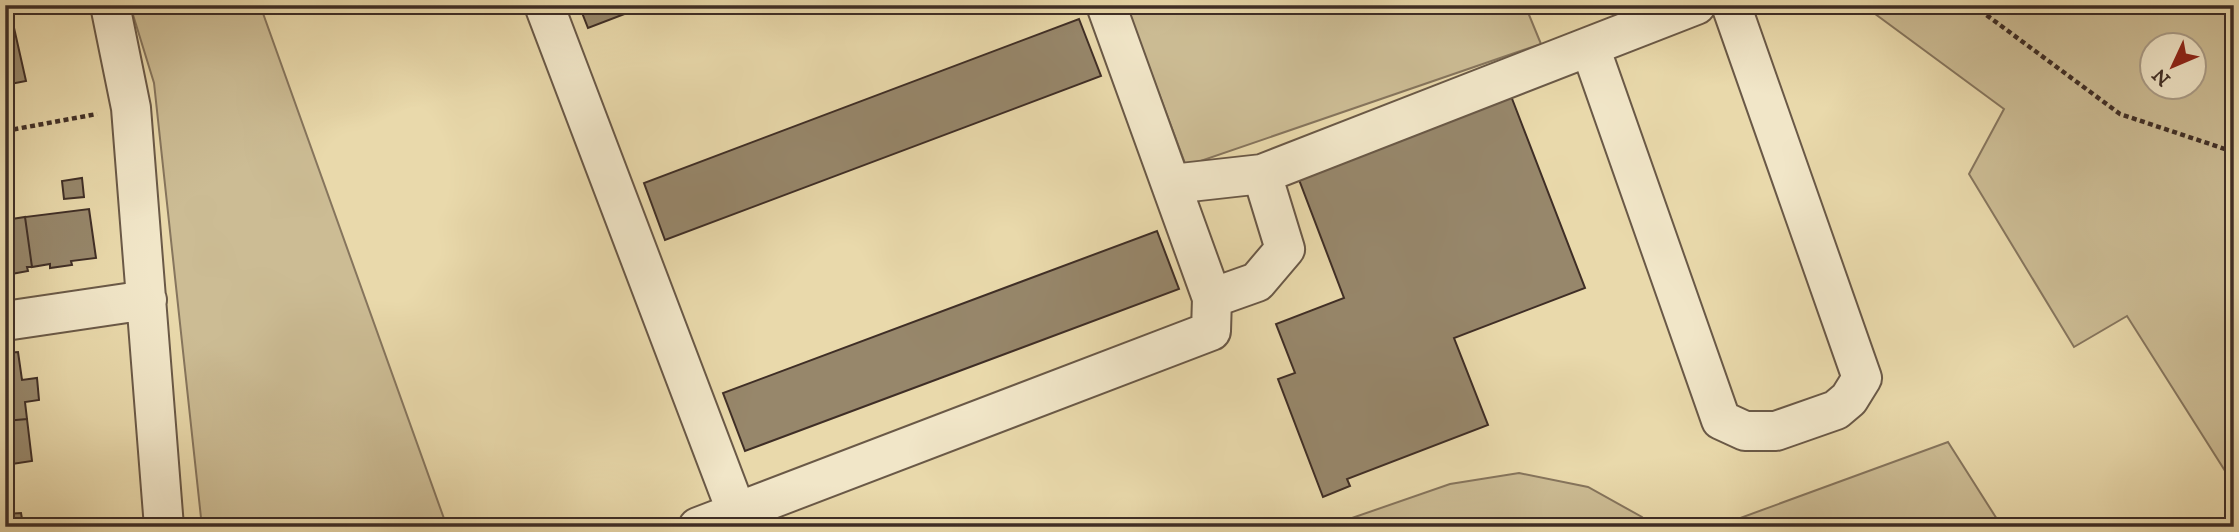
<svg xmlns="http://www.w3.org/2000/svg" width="2239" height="532" font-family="'IM FELL DW Pica',serif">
<rect width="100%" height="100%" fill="#e9d9ab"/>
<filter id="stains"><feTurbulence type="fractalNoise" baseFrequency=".00286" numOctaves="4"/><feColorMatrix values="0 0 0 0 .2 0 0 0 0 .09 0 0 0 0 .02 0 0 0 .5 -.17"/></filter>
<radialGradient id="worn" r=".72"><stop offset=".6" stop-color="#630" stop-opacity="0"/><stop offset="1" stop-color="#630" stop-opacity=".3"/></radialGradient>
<path fill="#ccbc94" stroke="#86755d" stroke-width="2" fill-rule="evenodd" d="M130,5H260L447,527H202L154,83Z
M1126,5H1525L1541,44L1186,166Z
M1863,5H2234V485L2127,316L2074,347L1969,174L2004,109ZM2152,46H2194V88H2152Z
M1948,442L2002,527H1735L1732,521Z
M1519,473L1588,487L1642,517L1652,527H1326L1450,484Z"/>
<path fill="#97876b" stroke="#3f2e26" stroke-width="2" d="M579,5H648L588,28Z
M12,19L26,81L5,85V20Z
M1079,19L1101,76L665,240L644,183Z
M1511,96L1585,288L1454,338L1488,425L1347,479L1350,486L1323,497L1278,379L1295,373L1276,324L1344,298L1298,177Z
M82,178L84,197L64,199L62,181Z
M89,209L96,258L71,261L72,265L50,268V264L32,267L25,217Z
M25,217L32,267H27L28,271L6,275L5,220Z
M1157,231L1179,289L745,451L723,393Z
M18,352L22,380L37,378L39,400L25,402L27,419L5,421V353Z
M27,419L32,461L5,465V421Z
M21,513L22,519L37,518L38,527H5V514Z"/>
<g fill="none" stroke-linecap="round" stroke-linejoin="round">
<g stroke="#6a5947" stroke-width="42">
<path id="minor" d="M110,5L131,108L164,527
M544,5L737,513
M1590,47L1721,420L1745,431H1776L1836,410L1849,399L1862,378L1731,5
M1172,184L1262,174L1696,5
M1212,298L1257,282L1285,249L1262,174
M5,321L147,300
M698,527L1211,331L1212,298L1106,5"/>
</g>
<path stroke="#3f2e26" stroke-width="4.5" stroke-dasharray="5 3.5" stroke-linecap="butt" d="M1973,5L2120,114L2234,152
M5,131L97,114"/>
<use href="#minor" stroke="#f1e6c8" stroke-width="38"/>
</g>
<rect width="2239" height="532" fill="none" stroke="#e9d9ab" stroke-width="28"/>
<rect x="7" y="7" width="2225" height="518" fill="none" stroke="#3f2e26" stroke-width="3.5"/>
<rect x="14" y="14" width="2211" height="504" fill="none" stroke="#3f2e26" stroke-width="2"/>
<g transform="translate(2173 66) rotate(226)"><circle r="33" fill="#f1e6c8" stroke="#aa9c87" stroke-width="2"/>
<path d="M0-5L12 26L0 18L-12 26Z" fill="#8f2418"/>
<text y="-10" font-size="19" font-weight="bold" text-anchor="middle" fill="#3f2e26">N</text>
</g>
<rect width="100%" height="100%" filter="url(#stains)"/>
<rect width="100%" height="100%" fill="url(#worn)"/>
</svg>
